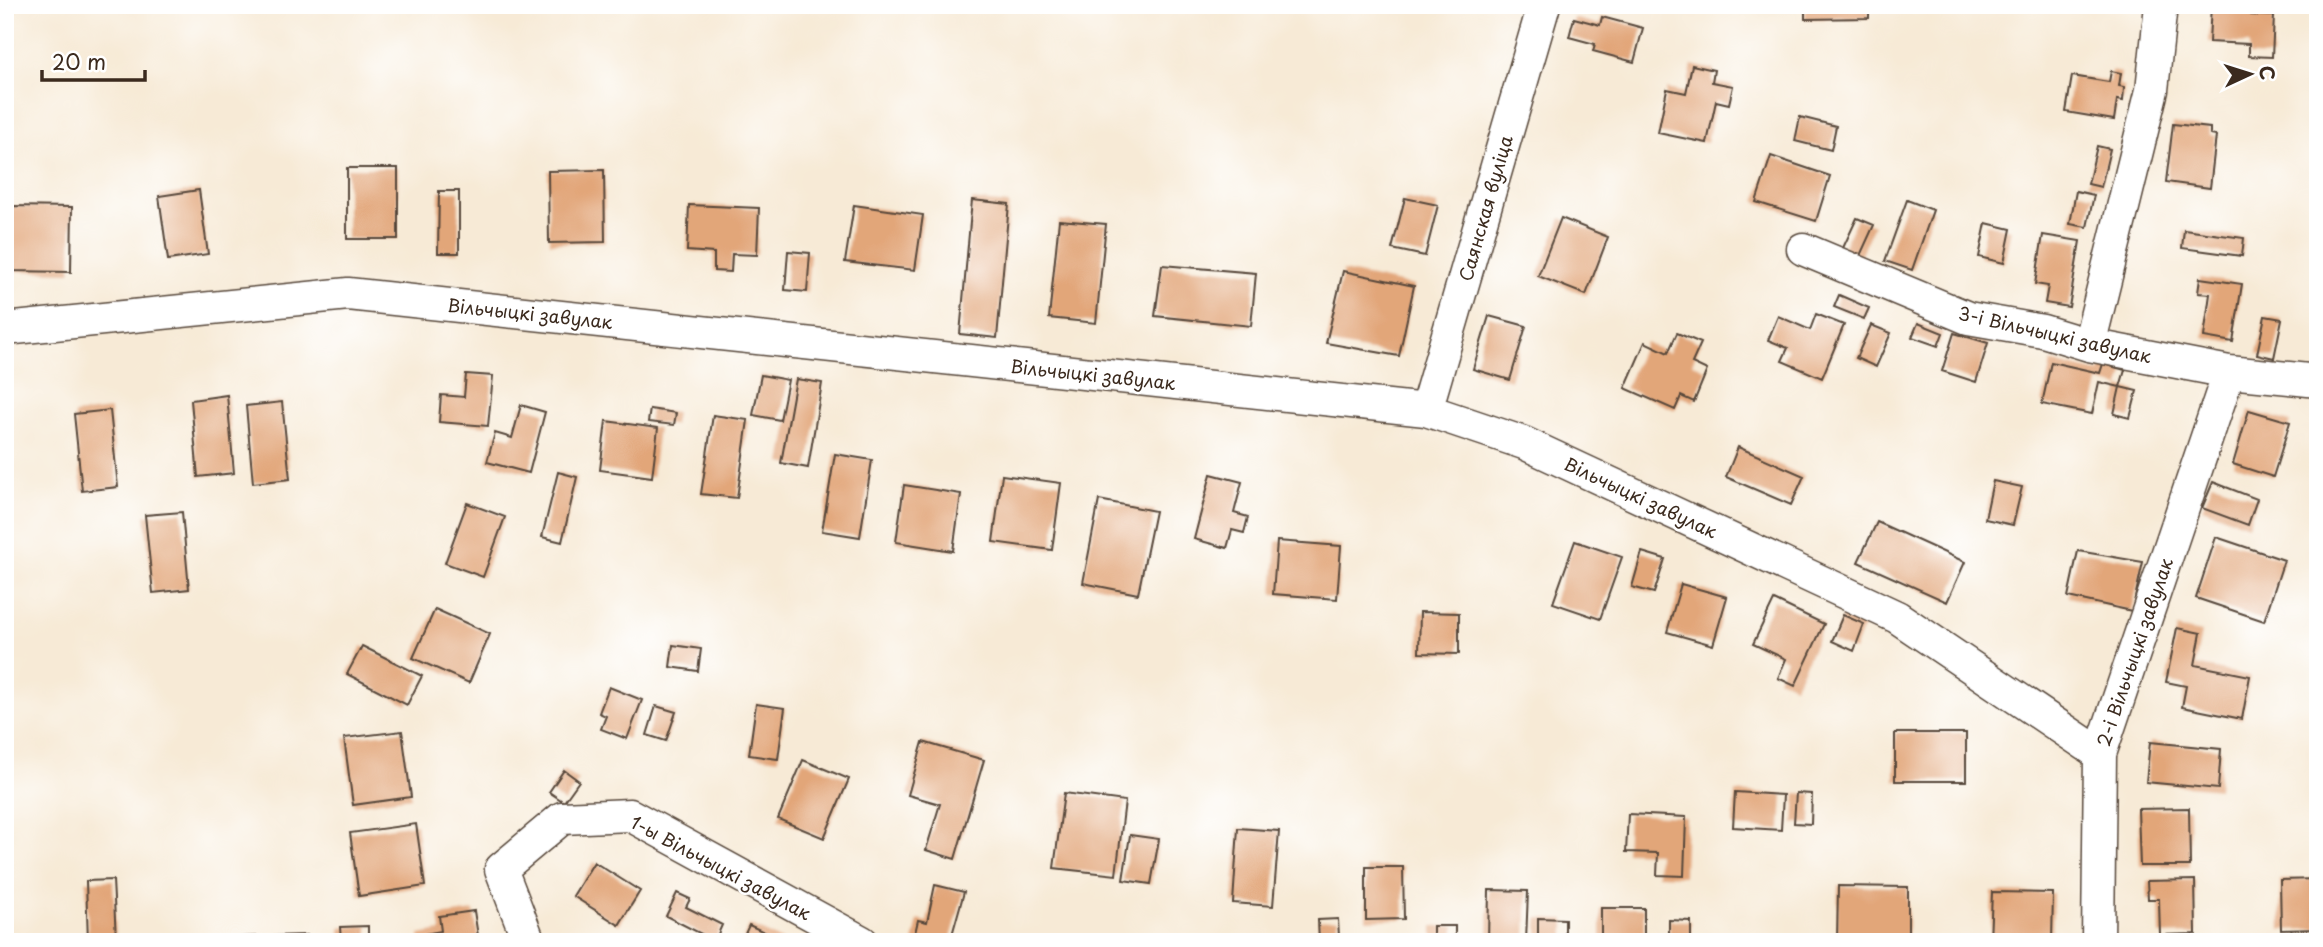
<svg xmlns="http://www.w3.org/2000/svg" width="2323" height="947" font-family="'Playpen Sans',sans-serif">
<rect width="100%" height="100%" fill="#fff"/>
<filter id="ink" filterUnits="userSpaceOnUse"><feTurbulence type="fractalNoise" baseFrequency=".0143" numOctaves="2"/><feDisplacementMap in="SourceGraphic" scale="14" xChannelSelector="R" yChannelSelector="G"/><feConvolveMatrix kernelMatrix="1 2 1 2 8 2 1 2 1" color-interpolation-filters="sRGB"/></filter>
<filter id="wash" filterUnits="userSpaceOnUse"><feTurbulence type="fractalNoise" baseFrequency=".00686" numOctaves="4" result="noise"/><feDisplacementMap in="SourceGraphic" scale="28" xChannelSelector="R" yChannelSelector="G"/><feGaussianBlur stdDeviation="1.57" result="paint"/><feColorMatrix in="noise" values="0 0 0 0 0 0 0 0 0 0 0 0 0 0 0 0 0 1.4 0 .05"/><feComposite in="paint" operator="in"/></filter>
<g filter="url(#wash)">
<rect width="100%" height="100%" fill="#f7ead6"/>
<g id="blocks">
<path fill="#e2a679" d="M1805,5H1869V18L1805,19Z
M2211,5H2252L2251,15L2274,16L2272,57L2249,56V44L2209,42Z
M1602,17L1643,28L1634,62L1593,51L1595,44L1569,37L1574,18L1600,25Z
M1692,65L1714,70L1712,82L1733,86L1729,104L1716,101L1707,143L1658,133L1667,89L1686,93Z
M2111,71L2121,73L2119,86L2124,87L2123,101L2117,100L2114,120L2066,112L2072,76L2109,82Z
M1800,117L1836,126L1831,150L1795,141Z
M2173,124L2210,128V135L2216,136L2210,188L2166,182Z
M2097,146L2110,149L2101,187L2088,184Z
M1771,156L1830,176L1816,221L1756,202Z
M347,168H398V239H347Z
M604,170L605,242L549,243L548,171Z
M199,190L208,254L168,260L159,196Z
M439,191H459V253H438Z
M2076,191L2094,195L2087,227L2070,224Z
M1405,198L1438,205L1425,256L1392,249Z
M972,200L1009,204L997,338L960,334Z
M1907,200L1933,210L1912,270L1885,261Z
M689,205L759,208L757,255L732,254L731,272L714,271V253L687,251Z
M854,205L923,215L915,270L845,262Z
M9,206L72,207L71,272L10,271Z
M1561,218L1608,237L1586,295L1538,276Z
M1857,218L1874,225L1859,258L1842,250Z
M1059,220L1106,224L1096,323L1049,318Z
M1986,223L2011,229L2004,263L1979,257Z
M2184,230L2244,238L2242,256L2182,248Z
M2043,235L2080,241L2069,307L2045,303L2048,286L2035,284Z
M788,251L810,253L807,292L785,290Z
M1162,265L1256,273L1251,326L1155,316Z
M1343,271L1414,286L1399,356L1326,343Z
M2200,278L2242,284L2233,342L2204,337L2210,294L2198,293Z
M1839,295L1869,308L1864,319L1834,307Z
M1816,314L1844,325L1822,378L1782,361L1788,348L1768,340L1778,316L1810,330Z
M1489,316L1526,326L1510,380L1473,369Z
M2265,316L2282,319L2274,358L2257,354Z
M1918,323L1943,333L1938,346L1912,337Z
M1871,325L1891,333L1876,367L1856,358Z
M1677,333L1701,343L1692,363L1707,370L1694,402L1681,396L1675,410L1625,388L1645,342L1668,353Z
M1954,333L1988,343L1976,382L1942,371Z
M2051,362L2100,373L2103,364L2125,370L2120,387L2099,382L2092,414L2042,404Z
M466,374L493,376L488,426L439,422L441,395L464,397Z
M761,375L788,380L780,420L753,415Z
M796,379L822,383L808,468L781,463Z
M2120,387L2137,391L2130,418L2114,414Z
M227,395L234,473L198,477L191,400Z
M282,402L290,479L253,483L246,406Z
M521,405L545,412L529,473L487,462L495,433L512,438Z
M650,409L676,413L674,425L648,422Z
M110,410L118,487L82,491L74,414Z
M2249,410L2290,422L2273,477L2233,464Z
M713,415L748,420L737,498L701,494Z
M606,421L658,428L652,477L600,470Z
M1738,447L1804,476L1791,505L1726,477Z
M835,454L872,460L860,537L822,531Z
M558,472L577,477L562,542L542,537Z
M1211,474L1242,482L1234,513L1248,517L1244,533L1232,530L1227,548L1194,539Z
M1002,475L1061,483L1052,550L993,542Z
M1993,481L2022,487L2013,525L1985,519Z
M2213,482L2257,499L2248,525L2202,508Z
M904,485L961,494L953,551L896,542Z
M1099,500L1155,511L1138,594L1083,583Z
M467,503L505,517L483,577L445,563Z
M182,512L189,589L153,593L145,515Z
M1877,522L1965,562L1947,602L1858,562Z
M2216,537L2284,560L2264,621L2196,598Z
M1277,541L1341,546L1337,599L1273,594Z
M1575,541L1622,557L1600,619L1553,603Z
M2078,551L2143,562L2132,611L2068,597Z
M1642,552L1665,559L1654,593L1632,587Z
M1681,584L1727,597L1713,645L1667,632Z
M1774,600L1824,624L1795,686L1778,678L1786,659L1753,644Z
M435,609L490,634L469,683L413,658Z
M1420,612L1459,613V654L1419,653Z
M1843,615L1864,624L1854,651L1832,641Z
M2177,628L2201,633L2195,665L2250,676L2242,719L2182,707L2186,686L2166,682Z
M673,645L701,649L698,671L670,667Z
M362,646L422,676L407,705L347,674Z
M609,687L642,700L627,739L601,729L606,716L599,713Z
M756,704L785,708L778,759L749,755Z
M656,706L676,712L666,741L647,735Z
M402,731L411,797L353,805L344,738Z
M1895,733H1966V781H1895Z
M923,742L984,760L955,859L926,850L940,804L908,795Z
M2150,742L2221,749L2218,789L2146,782Z
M803,760L849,779L824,838L778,819Z
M564,770L579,781L564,802L549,792Z
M1735,792L1783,795L1781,830L1733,827Z
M1064,793L1125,801L1116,875L1054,868Z
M1796,793L1812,794L1811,824L1794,823Z
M2189,808L2190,866H2140L2138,809Z
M1628,814L1686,817L1684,876L1657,875L1658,853L1626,852Z
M416,824L425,886L359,896L350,833Z
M1238,828L1279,831L1273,906L1233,903Z
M1130,835L1159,839L1151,884L1123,880Z
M594,862L640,891L619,925L573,896Z
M1366,867H1403L1404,919L1366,920Z
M2318,879V929L2281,930L2280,880Z
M113,880L116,939H128V942H88L86,881Z
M2195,880L2196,934L2160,935L2159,899H2148L2147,881Z
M935,885L964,892L950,942H913L918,920L927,922Z
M1838,886L1908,887V942H1837Z
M1489,890L1528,891L1526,942H1488Z
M1992,892L2053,893L2052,942H1990Z
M677,893L690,899L686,907L722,925L715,941L666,916Z
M1601,908H1644V942H1601Z
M474,911L479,942H420L419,935L441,931L439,916Z
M1538,918L1565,919V942H1538Z
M1338,919L1339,937L1360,936V942H1319L1318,920Z
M1669,920L1691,921V942H1669Z
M749,925L786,942H750L743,938Z
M368,926V942H341L340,927Z
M1433,926H1455V942H1433Z
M307,935L308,942H241V937Z"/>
</g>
</g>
<g filter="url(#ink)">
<use href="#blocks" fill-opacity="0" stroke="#57473a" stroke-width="2"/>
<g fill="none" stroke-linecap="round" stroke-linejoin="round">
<g stroke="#57473a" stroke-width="35">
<path id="minor" d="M1803,249L1968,318L2043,331L2089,345L2229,372L2318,381
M5,329L348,294L1426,410L1524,443L1897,617L2100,754
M2089,345L2152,90L2161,5
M1426,410L1544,5
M529,942L501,869L562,818L630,815L862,942
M2098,942L2100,754L2229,372"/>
</g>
<use href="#minor" stroke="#fff" stroke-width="32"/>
</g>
</g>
<g text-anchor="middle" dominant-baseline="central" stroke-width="5" stroke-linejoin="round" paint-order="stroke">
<g font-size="18" fill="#3b2a1e" stroke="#fff">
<text transform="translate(1485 208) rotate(-74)">Саянская вуліца</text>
<text transform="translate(530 313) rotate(6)">Вільчыцкі завулак</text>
<text transform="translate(2055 334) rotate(13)">3-і Вільчыцкі завулак</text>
<text transform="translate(1093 374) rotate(6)">Вільчыцкі завулак</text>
<text transform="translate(1641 497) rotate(25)">Вільчыцкі завулак</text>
<text transform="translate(2134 652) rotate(-71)">2-і Вільчыцкі завулак</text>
<text transform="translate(721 867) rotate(28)">1-ы Вільчыцкі завулак</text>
</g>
</g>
<rect width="2323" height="947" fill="none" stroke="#fff" stroke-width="28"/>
<g transform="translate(2250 74) rotate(86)" stroke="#ffffff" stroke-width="5" paint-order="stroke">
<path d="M0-5L12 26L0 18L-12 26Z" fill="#3b2a1e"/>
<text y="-10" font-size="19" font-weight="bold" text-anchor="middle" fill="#3b2a1e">С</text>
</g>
<path d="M42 70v10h103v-10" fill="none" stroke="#3b2a1e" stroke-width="3.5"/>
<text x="52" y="70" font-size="21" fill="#3b2a1e" stroke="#ffffff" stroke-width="5" paint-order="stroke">20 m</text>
</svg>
